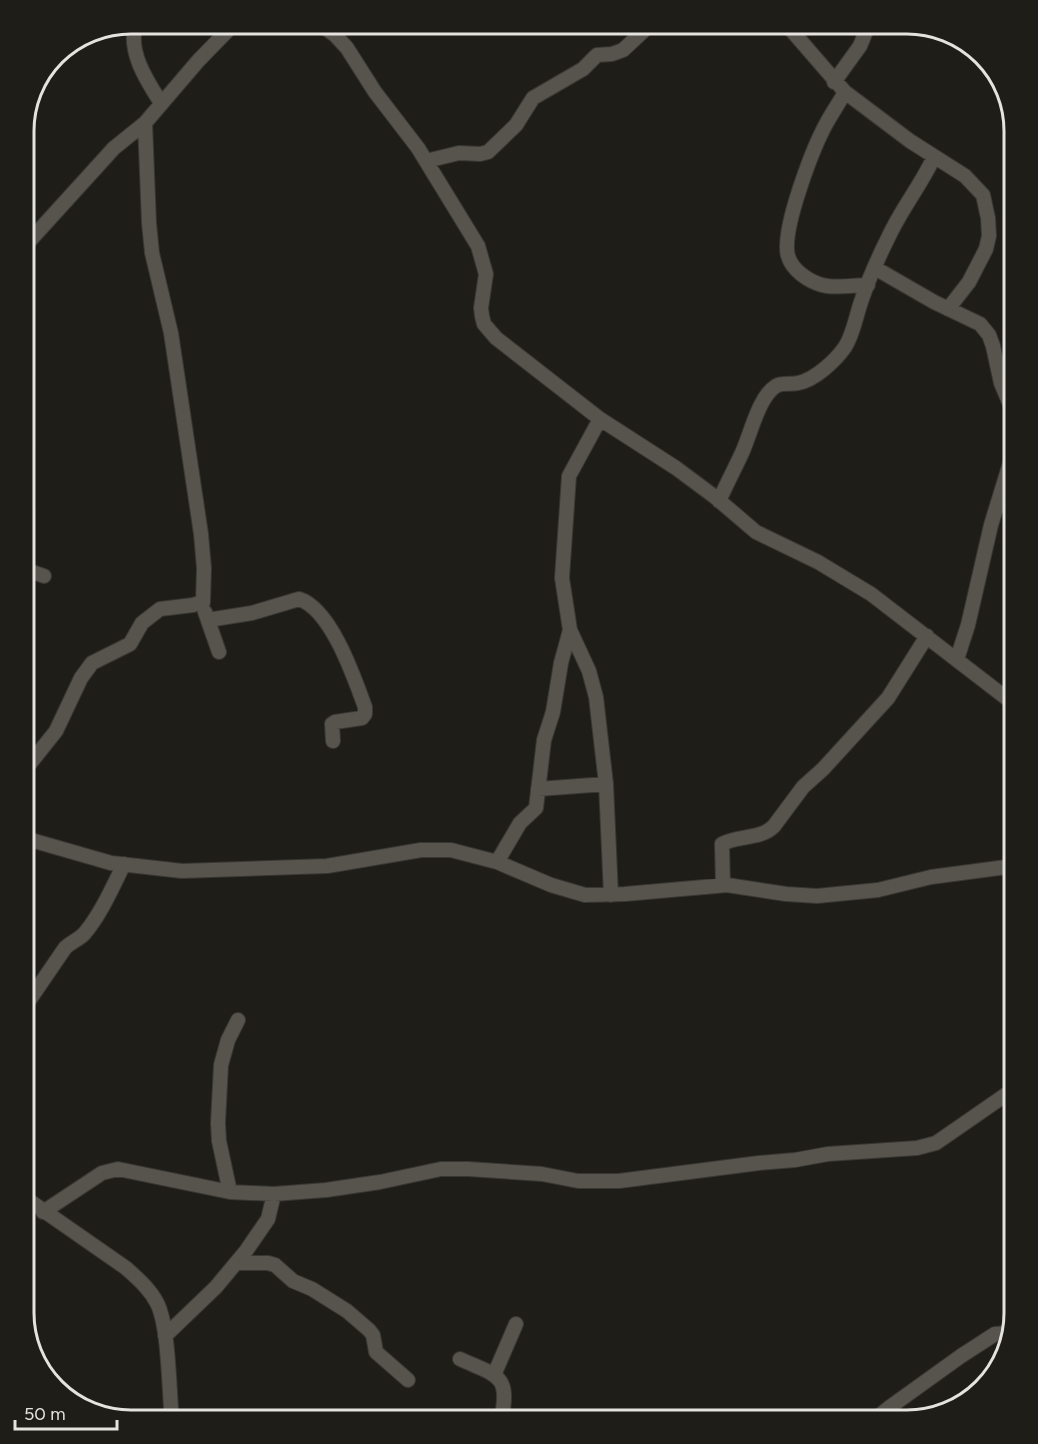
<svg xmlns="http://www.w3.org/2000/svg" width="1038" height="1444" font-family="Figtree,sans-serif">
<rect width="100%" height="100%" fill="#1f1d17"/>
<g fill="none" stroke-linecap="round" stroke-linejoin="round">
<g stroke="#393734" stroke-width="16">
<path id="street" d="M136,24C127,51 147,81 161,103
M320,24L335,35L347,48L375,92L418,148L478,246L486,274L481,308L482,316L484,324L496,338L600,419L676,468L715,497L756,532L818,562L871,594L1014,704
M786,24L845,92L910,141L965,176L983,195L988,218L989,236L986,249L969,282L948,309
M834,82L860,46L869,24
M845,92C839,103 832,113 826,124C813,148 781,230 788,256C792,270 808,281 822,285C835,289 854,285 868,285
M426,161L459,153L480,154L488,152L516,125L533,98L583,69L597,55L612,54L623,50L651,24
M24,247L114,148L145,123
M875,268L934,302L980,324L989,335L993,346L1001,383L1014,414
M600,419L569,476L562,578L570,630L589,671L596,697L606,784L611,895
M719,501C726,485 734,470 741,455C750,437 758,397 776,386C783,382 791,385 798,383C815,380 836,360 845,347C854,333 856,315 862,299C869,278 879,256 889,236C902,208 921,185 934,157
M24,569L44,576
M205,612L219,652
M208,620L252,613L299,599C331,609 354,677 365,707V714L362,718L335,722L332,724L333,741
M957,659L968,625L991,525L1014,450
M24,771L56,731L81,678L92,663L130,644L142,623L160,609L193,605L203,602L204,568L201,534L171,333L152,253L149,223L145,123L198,61L234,24
M538,789L606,784
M24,838L111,863L182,871L327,866L421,850H451L497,862L551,885L585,895L625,894L727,885L786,894L817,896L878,890L931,877L1014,866
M497,862L520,823L536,808L544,740L553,712L561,663L570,630
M723,885L722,844C738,835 760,840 774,826L803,787L823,769L888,698L927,636
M24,1008L65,948C71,942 78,940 84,934C101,914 112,888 124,864
M230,1192L219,1141L218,1123L221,1065L228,1040L238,1020
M24,1197L126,1268C138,1279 150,1289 157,1303C169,1326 169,1392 172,1420
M43,1212L102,1173L118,1169L230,1192L274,1194L326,1190L380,1182L441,1169H468L542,1174L578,1181H619L759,1163L795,1160L828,1154L917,1148L936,1143L1014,1089
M237,1263H268L275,1265L293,1281L312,1289L347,1311L369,1330L373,1335L376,1352L408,1380
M165,1336L216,1287L246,1251L268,1219L274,1194
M460,1359C497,1376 511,1374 501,1420
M494,1375L516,1324
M874,1420L890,1407L961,1356L995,1334L1008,1333"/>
</g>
<use href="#street" stroke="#56544d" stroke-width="14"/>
</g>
<path d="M0 0H1038V1444H0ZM131 34H907A97 97 0 0 1 1004 131V1313A97 97 0 0 1 907 1410H131A97 97 0 0 1 34 1313V131A97 97 0 0 1 131 34Z" fill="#1f1d17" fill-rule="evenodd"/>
<path fill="none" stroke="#e4e3df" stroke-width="3" d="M131 34H907A97 97 0 0 1 1004 131V1313A97 97 0 0 1 907 1410H131A97 97 0 0 1 34 1313V131A97 97 0 0 1 131 34Z"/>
<path d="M15 1420v9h102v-9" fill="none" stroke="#e4e3df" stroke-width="3"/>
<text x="24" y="1420" font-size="18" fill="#e4e3df" stroke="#1f1d17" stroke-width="4.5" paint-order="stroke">50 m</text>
</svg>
